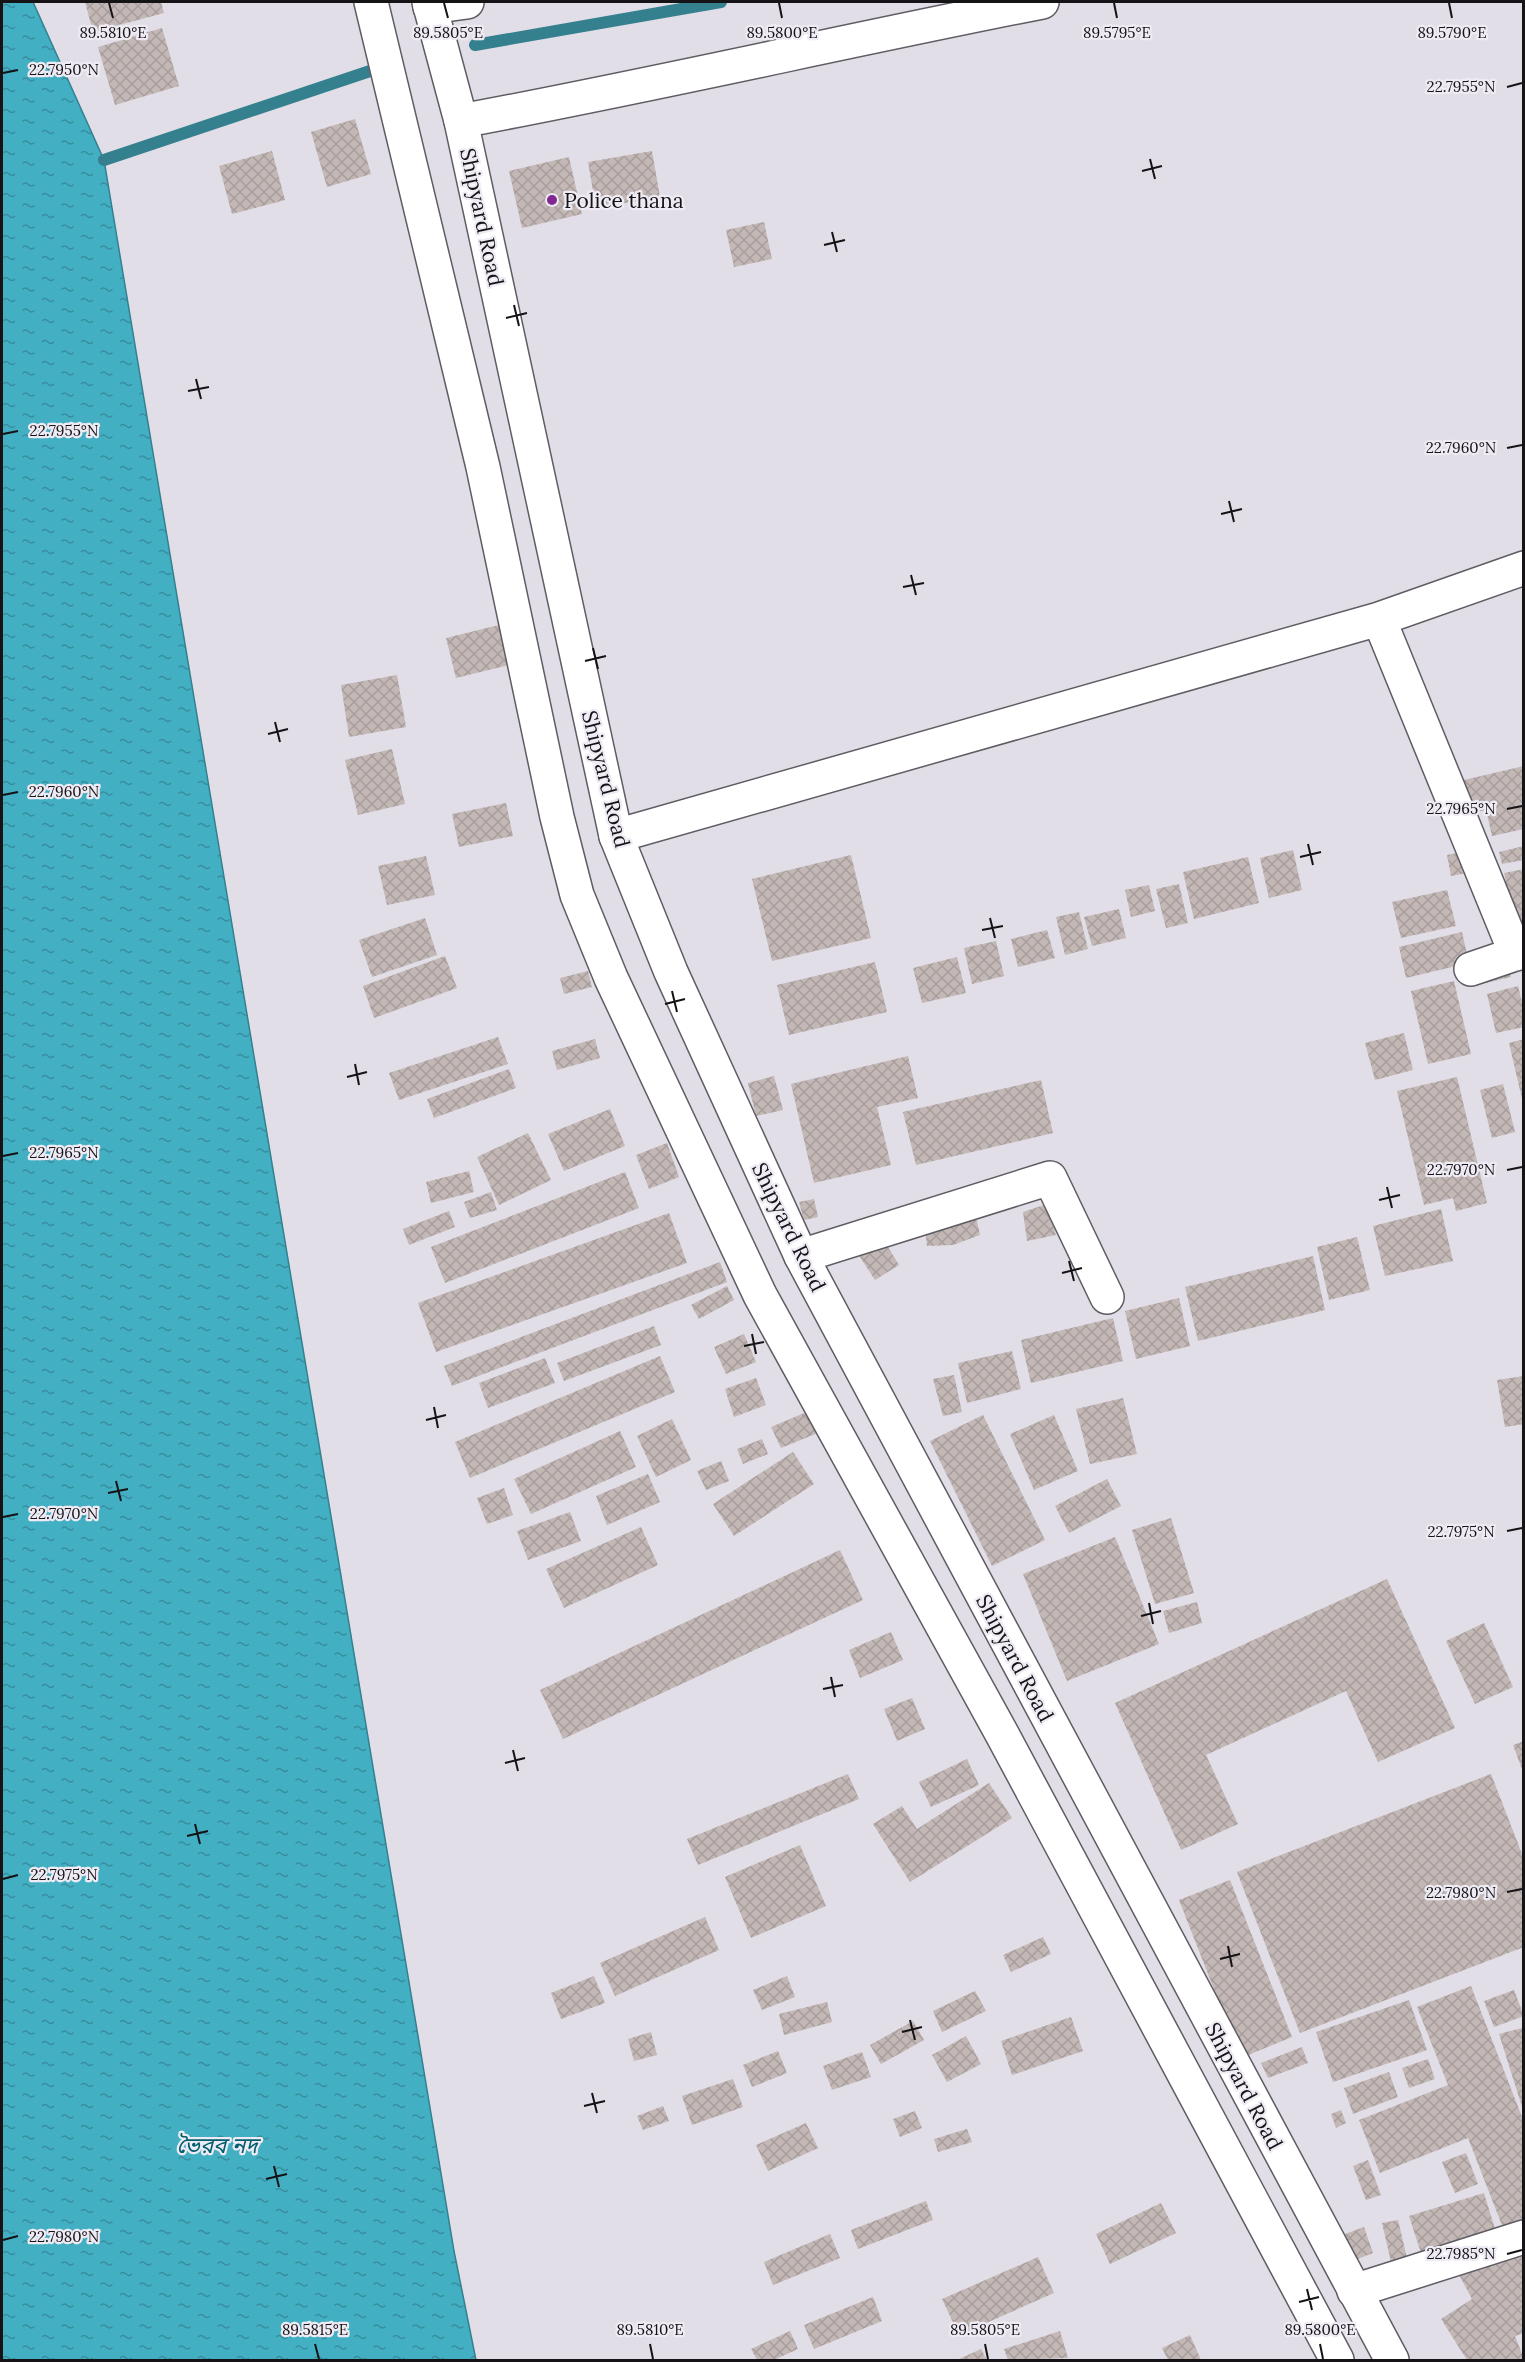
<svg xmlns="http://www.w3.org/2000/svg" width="1525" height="2362" font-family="Lora,'Noto Sans Bengali',serif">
<defs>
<pattern id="water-ripples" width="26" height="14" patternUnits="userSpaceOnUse" patternTransform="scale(1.5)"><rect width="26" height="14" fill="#43afc3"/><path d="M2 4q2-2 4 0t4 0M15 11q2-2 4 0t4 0" fill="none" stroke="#378d9d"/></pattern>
<pattern id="building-cross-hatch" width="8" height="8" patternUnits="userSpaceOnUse" patternTransform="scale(1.5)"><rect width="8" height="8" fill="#c3b8b6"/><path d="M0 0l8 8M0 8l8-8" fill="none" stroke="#a79d9c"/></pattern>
</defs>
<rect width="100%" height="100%" fill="#e2dee7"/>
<path fill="url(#water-ripples)" stroke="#35808f" stroke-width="1.5" d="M2,2H33L104,160L454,2251L476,2360H2Z"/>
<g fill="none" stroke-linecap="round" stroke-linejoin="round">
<path stroke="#35808f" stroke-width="12" d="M475,45L721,2
M104,160L385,66"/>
</g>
<path fill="url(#building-cross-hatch)" d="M85,2H161L164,13L93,32Z
M162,28L179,86L115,105L98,47Z
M355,119L371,174L327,187L311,132Z
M272,151L285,200L232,214L219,166Z
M652,151L660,197L596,208L588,162Z
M569,157L582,214L522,228L509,171Z
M764,222L772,259L734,267L726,230Z
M515,621L525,661L456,678L446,638Z
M397,675L406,727L349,737L341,685Z
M392,749L405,804L358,815L345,760Z
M1524,766V829L1492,836L1486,810L1463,815L1455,782Z
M506,803L513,836L459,847L452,814Z
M1524,846V860L1502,864L1499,852Z
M1293,850L1302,890L1269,898L1260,858Z
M1461,852L1467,873L1451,876L1447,855Z
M851,855L871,938L772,961L752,879Z
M426,856L435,895L387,905L378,866Z
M1248,857L1259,903L1194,919L1183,872Z
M1524,869V936L1518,937L1504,873Z
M1179,884L1188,923L1166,928L1156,889Z
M1149,885L1155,911L1131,917L1125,890Z
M1447,890L1456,926L1401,938L1392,902Z
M1119,909L1126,938L1092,946L1084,917Z
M1079,912L1088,949L1065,955L1056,917Z
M425,918L437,955L372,977L359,940Z
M1047,930L1055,958L1018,967L1011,939Z
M1462,932L1469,963L1406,978L1399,947Z
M996,941L1004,976L972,984L964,948Z
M445,956L457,988L374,1018L363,986Z
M957,957L966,993L922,1003L913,968Z
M875,962L887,1012L789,1035L777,985Z
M1508,966L1511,977L1468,987L1466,977Z
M588,971L592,987L564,994L560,978Z
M1454,981L1471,1054L1428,1064L1411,991Z
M1518,986L1524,1010V1027L1496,1033L1487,994Z
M1404,1033L1413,1070L1375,1080L1365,1043Z
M498,1037L508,1064L399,1100L389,1073Z
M595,1039L600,1058L557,1070L552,1051Z
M1524,1039V1103H1523L1509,1043Z
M908,1056L918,1098L877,1107L891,1165L814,1183L791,1084Z
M509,1069L516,1088L434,1118L427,1099Z
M774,1076L783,1110L756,1116L748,1083Z
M1457,1077L1487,1203L1456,1211L1453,1198L1424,1205L1397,1091Z
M1041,1080L1053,1133L916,1165L903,1112Z
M1503,1084L1515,1132L1492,1138L1480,1090Z
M610,1109L625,1146L564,1171L548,1134Z
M528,1133L551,1180L499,1205L477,1157Z
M667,1143L679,1177L649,1189L636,1155Z
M469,1171L474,1192L431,1203L426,1182Z
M625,1172L639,1208L445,1283L431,1247Z
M491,1192L497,1210L470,1218L464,1202Z
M814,1199L818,1217L804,1220L799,1202Z
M1047,1204L1056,1235L1027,1241L1023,1212Z
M1441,1209L1453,1261L1385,1276L1373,1226Z
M449,1211L455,1227L409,1245L403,1229Z
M669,1213L687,1263L436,1352L418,1303Z
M976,1217L980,1235L953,1245L927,1246L925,1227L952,1226Z
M1357,1237L1370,1290L1329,1300L1317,1247Z
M883,1239L899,1265L875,1280L858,1254Z
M1313,1256L1325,1310L1198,1341L1185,1287Z
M720,1262L727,1282L452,1386L444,1366Z
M727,1286L734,1300L699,1319L691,1305Z
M1179,1298L1190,1346L1136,1359L1125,1311Z
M1113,1318L1123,1361L1031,1383L1021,1340Z
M654,1326L661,1345L564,1381L557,1363Z
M744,1334L756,1362L726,1374L714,1347Z
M1012,1351L1021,1389L967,1403L958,1363Z
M660,1356L675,1392L470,1478L455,1442Z
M545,1358L555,1383L488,1408L479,1383Z
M954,1375L962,1412L943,1416L933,1379Z
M1524,1376V1424L1505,1427L1497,1380Z
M756,1378L766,1405L734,1417L725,1389Z
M1123,1398L1137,1454L1090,1464L1076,1409Z
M816,1408L825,1430L781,1448L771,1427Z
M983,1415L1045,1540L992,1566L930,1441Z
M1054,1415L1078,1471L1034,1490L1010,1434Z
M672,1419L691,1460L656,1477L637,1436Z
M620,1431L636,1467L531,1514L514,1479Z
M762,1439L768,1454L743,1464L737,1449Z
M793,1452L814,1484L734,1536L713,1504Z
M721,1461L729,1481L706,1490L697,1471Z
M648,1474L660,1502L607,1525L596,1496Z
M1107,1479L1121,1506L1069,1533L1055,1506Z
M504,1488L513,1515L487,1524L477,1498Z
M570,1512L581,1541L528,1560L517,1531Z
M1171,1518L1194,1593L1155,1604L1132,1530Z
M641,1527L658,1565L564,1608L546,1569Z
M1115,1537L1159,1644L1067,1681L1023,1574Z
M840,1550L863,1600L563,1739L540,1690Z
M1387,1579L1455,1728L1378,1762L1346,1691L1206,1755L1238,1824L1181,1850L1115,1703Z
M1197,1602L1202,1623L1169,1633L1163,1611Z
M1484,1623L1513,1687L1475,1704L1446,1641Z
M891,1632L903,1660L860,1678L849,1650Z
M912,1698L925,1729L897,1741L884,1709Z
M1524,1741V1772H1523L1513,1745Z
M967,1759L979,1785L931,1807L919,1782Z
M848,1774L859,1799L698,1865L687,1839Z
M1491,1774L1524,1859V1947L1300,2033L1237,1872Z
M989,1783L1012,1818L910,1882L873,1824L902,1806L917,1829Z
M800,1845L826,1906L751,1938L725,1877Z
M1230,1880L1292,2037L1241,2058L1179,1900Z
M705,1917L719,1950L615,1996L600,1963Z
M1043,1937L1051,1954L1011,1972L1003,1955Z
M594,1976L605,2003L561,2019L551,1993Z
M787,1976L795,1997L762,2010L753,1990Z
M1471,1986L1524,2122V2220L1503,2228L1468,2138L1380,2173L1359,2120L1448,2085L1417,2007Z
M1514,1990L1524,2016L1494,2027L1484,2001Z
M975,1991L986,2011L942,2032L933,2011Z
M1409,2000L1427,2050L1333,2082L1316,2032Z
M827,2002L832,2022L784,2035L779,2014Z
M1071,2017L1083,2051L1012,2075L1001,2041Z
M913,2021L924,2040L881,2064L870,2045Z
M1522,2028L1524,2031L1523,2110L1499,2034Z
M651,2032L657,2055L634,2061L628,2039Z
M966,2036L981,2064L947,2082L932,2055Z
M1302,2047L1308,2063L1268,2078L1261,2063Z
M778,2051L787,2073L752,2087L743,2065Z
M862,2052L871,2077L832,2090L823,2066Z
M1428,2059L1435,2079L1409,2088L1402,2068Z
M1389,2072L1398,2097L1353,2114L1344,2088Z
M733,2079L743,2107L692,2125L682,2096Z
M663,2106L669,2121L643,2130L637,2116Z
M1341,2110L1346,2123L1336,2128L1331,2114Z
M915,2111L922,2128L900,2137L893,2119Z
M806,2123L818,2148L768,2171L756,2145Z
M967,2129L972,2142L938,2152L934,2139Z
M1466,2153L1478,2184L1455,2193L1442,2162Z
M1368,2160L1381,2195L1366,2200L1353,2166Z
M1484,2193L1496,2232L1422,2256L1409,2216Z
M926,2201L933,2220L858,2249L851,2230Z
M1161,2203L1176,2233L1110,2264L1096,2234Z
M1398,2220L1407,2258L1391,2262L1382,2223Z
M1364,2227L1373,2253L1355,2260L1345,2234Z
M830,2234L840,2258L773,2285L764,2262Z
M1524,2253V2333L1515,2336L1524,2359L1467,2360L1441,2319L1472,2299L1457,2271Z
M1038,2257L1054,2293L959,2335L942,2299Z
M873,2297L882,2321L814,2349L804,2325Z
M790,2331L798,2349L774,2360H757L751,2349Z
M1060,2331L1068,2358L1008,2360L1004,2349Z
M1190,2335L1201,2360H1168L1162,2348Z
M981,2349L987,2360H957Z"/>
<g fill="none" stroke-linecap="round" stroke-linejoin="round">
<g stroke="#5f5c63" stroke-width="36">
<path id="minor" d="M430,7L467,2
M461,121C655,85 848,40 1042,2
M1379,619L1516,954
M616,836L1379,619L1524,568
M1471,969L1524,951
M801,1256L1050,1178L1107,1297
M1354,2291L1524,2237"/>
</g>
<g stroke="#5f5c63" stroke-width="36">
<path id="major" d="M371,2L483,467L557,817L577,895L611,978L760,1295L1002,1734L1337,2360
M429,2L461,121L616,836L671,972L801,1256L1392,2360"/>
</g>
<use href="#minor" stroke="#fff" stroke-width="33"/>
<use href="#major" stroke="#fff" stroke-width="33"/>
</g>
<path fill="none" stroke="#151316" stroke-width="2" d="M109,3L113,18M444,3L448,18M779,3L782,18M1114,3L1117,18M1449,3L1452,18M3,73L18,70M1507,87L1522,83M1150,159L1155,179M1142,171L1162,166M832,232L837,252M824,245L845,240M514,305L519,326M506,318L527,313M196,379L201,399M188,391L209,387M3,434L18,431M1507,448L1522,445M1229,501L1234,522M1221,514L1242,509M911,575L916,595M903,587L924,583M593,648L598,669M585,661L606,656M275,722L280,742M268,734L288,729M3,795L18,792M1507,809L1522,806M1308,844L1313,865M1300,857L1321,852M990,918L995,938M982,930L1003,926M672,991L677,1012M665,1004L685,999M355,1064L359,1085M347,1077L367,1072M3,1156L18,1153M1507,1170L1522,1167M1387,1187L1392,1208M1379,1200L1400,1195M1069,1261L1074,1281M1062,1273L1082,1268M752,1334L756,1354M744,1346L764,1342M434,1407L438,1428M426,1420L446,1415M116,1481L121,1501M108,1493L128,1489M3,1517L18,1514M1507,1531L1522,1528M1149,1603L1153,1624M1141,1616L1161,1611M831,1677L835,1697M823,1689L843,1685M513,1750L518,1771M505,1763L525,1758M195,1824L200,1844M187,1836L208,1831M3,1879L18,1875M1507,1892L1522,1889M1228,1946L1232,1967M1220,1959L1240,1954M910,2020L915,2040M902,2032L922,2027M592,2093L597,2113M584,2106L605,2101M274,2166L279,2187M266,2179L287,2174M3,2240L18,2236M1507,2254L1522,2250M1307,2289L1312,2310M1299,2302L1319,2297M315,2344L319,2359M650,2344L653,2359M985,2344L988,2359M1320,2344L1323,2359"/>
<circle fill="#822794" stroke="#efebf4" stroke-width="2" cx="552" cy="200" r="6"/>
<g text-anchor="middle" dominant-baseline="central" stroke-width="4.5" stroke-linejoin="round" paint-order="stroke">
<g font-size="21" fill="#151316" stroke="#efebf4" text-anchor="start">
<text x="564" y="200">Police thana</text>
</g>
<g font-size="21" fill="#151316" stroke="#efebf4">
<text transform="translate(482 217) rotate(78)">Shipyard Road</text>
<text transform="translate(606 779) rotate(76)">Shipyard Road</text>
<text transform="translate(789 1227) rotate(64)">Shipyard Road</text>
<text transform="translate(1015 1658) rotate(62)">Shipyard Road</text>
<text transform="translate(1244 2086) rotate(62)">Shipyard Road</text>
</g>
<g font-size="22" font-style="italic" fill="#005f6d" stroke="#efebf4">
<text x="217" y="2145">ভৈরব নদ</text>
</g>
</g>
<g font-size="15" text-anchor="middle" fill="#151316" stroke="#efebf4" stroke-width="4.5" stroke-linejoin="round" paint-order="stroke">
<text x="113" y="38">89.5810°E</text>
<text x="448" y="38">89.5805°E</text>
<text x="782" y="38">89.5800°E</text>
<text x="1117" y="38">89.5795°E</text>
<text x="1452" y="38">89.5790°E</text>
<text x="64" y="75">22.7950°N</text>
<text x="1461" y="92">22.7955°N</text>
<text x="64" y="436">22.7955°N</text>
<text x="1461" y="453">22.7960°N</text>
<text x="64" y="797">22.7960°N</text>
<text x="1461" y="814">22.7965°N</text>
<text x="64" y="1158">22.7965°N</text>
<text x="1461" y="1175">22.7970°N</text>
<text x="64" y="1519">22.7970°N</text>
<text x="1461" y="1537">22.7975°N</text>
<text x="64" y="1880">22.7975°N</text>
<text x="1461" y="1898">22.7980°N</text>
<text x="64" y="2242">22.7980°N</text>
<text x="1461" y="2259">22.7985°N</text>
<text x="315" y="2335">89.5815°E</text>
<text x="650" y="2335">89.5810°E</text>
<text x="985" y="2335">89.5805°E</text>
<text x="1320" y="2335">89.5800°E</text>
</g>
<rect width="1525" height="2362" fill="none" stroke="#151316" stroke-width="6"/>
</svg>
